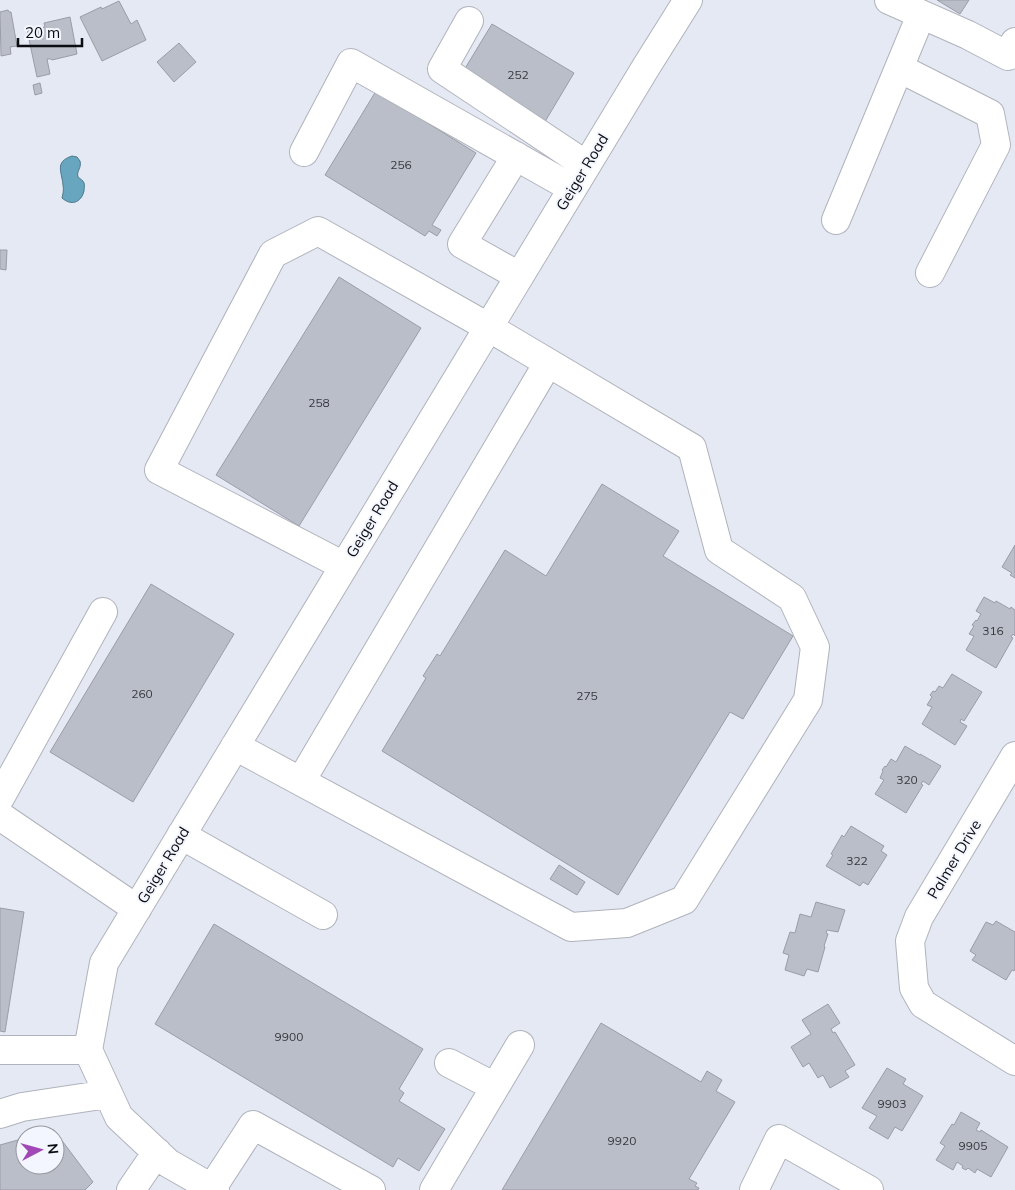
<svg xmlns="http://www.w3.org/2000/svg" width="1015" height="1190" font-family="Mulish,sans-serif">
<rect width="100%" height="100%" fill="#e5e9f3"/>
<path fill="#68a6c0" stroke="#4c788b" d="M72,156L77,157L80,161C82,168 76,171 78,177C80,179 83,180 84,183C85,185 84,188 84,191C81,203 71,206 62,198C63,194 64,190 63,185C62,172 54,162 72,156Z"/>
<path fill="#babec8" stroke="#9a9da6" d="M937,0H969L960,14Z
M119,1L131,24L137,20L146,40L102,61L80,17L101,7L102,9Z
M8,10L9,12H11L17,46L10,47L11,54L1,56L0,12Z
M70,17L77,54L52,60L51,59H47L50,74L37,77L27,30L45,27L44,23Z
M492,24L574,73L543,125L461,75Z
M179,43L196,62L174,82L157,62Z
M40,83L42,93L35,95L33,85Z
M376,91L476,153L432,225L441,230L437,236L429,231L425,236L325,175Z
M0,250H7L6,270L0,269Z
M339,277L421,328L299,526L216,475Z
M602,484L679,531L663,556L793,636L743,719L730,712L618,895L382,751L426,678L423,676L437,654L440,656L505,550L546,576Z
M1015,545V578L1010,575L1012,573L1002,567Z
M151,584L234,634L133,802L50,752Z
M984,597L995,603L996,601L1010,609L1011,607L1015,610V636L1013,634L1011,637L1013,638L996,668L966,650L974,636L969,634L974,626L972,625L976,620L977,621L981,614L976,611Z
M952,674L982,692L964,721L961,719L960,722L967,726L955,745L922,724L932,707L927,705L932,697L930,695L933,691L935,692L939,686L943,688Z
M905,746L920,755V754L941,766L929,785L923,781L921,784L923,785L906,813L875,794L884,780L880,778L883,771L882,770L885,766L886,767L891,759L896,762Z
M851,826L884,846L881,851L887,855L868,885L863,882L860,886L826,866L833,855L831,854L842,835L844,837Z
M559,865L585,882L577,895L550,879Z
M816,902L845,910L838,932L827,930L826,933L828,934L824,946L825,947L818,972L807,969L804,976L785,970L789,955L783,953L790,932L795,933L800,914L811,917Z
M0,908L24,912L5,1032L0,1031Z
M996,921L1015,932V969L1014,971L1012,970L1006,980L972,960L976,955L970,951L986,922L993,925Z
M214,924L423,1049L399,1089L404,1093L399,1101L445,1129L419,1171L398,1158L393,1167L155,1024Z
M828,1004L840,1023L831,1029L833,1033L835,1032L855,1065L845,1071L849,1077L830,1088L823,1075L818,1078L809,1063L803,1067L791,1047L811,1034L802,1020Z
M601,1023L701,1082L707,1071L722,1080L716,1091L735,1102L689,1179L697,1183L695,1186L699,1188L698,1190H502Z
M887,1068L906,1079L903,1084L923,1096L902,1131L895,1127L888,1139L869,1128L877,1116L862,1108Z
M961,1112L980,1123L976,1130L980,1132L981,1130L1008,1147L991,1177L977,1169L975,1173L968,1168L966,1170L962,1168L963,1166L957,1162L953,1170L936,1160L945,1146L940,1143L952,1124L954,1125Z
M54,1130L93,1182L85,1190H0V1145L25,1138V1165H55V1135H36Z"/>
<g fill="none" stroke-linecap="round" stroke-linejoin="round">
<g stroke="#b0b3bd" stroke-width="30">
<path id="minor" d="M889,0L968,35L1008,56L1015,42
M469,21L442,69L586,165
M899,68L990,114L996,145L930,273
M304,152L351,63L572,188
M516,156L462,244L519,276
M836,220L921,15
M235,746L571,927L627,923L684,900L808,700L815,647L792,598L719,550L692,448L488,327L318,231L273,254L159,470L344,566
M1015,756L919,917L910,941L914,988L923,1004L1015,1061
M301,781L548,363
M0,798L103,612
M0,816L137,909
M181,835L323,915
M0,1050H88
M88,1050L104,963L646,67L688,0
M88,1050L119,1117L168,1163L215,1190
M449,1063L495,1087
M0,1114L22,1107L108,1094
M212,1188L253,1125L371,1190
M131,1190L157,1152
M434,1190L520,1045
M754,1190L779,1139L869,1190"/>
</g>
<use href="#minor" stroke="#fff" stroke-width="28"/>
</g>
<g text-anchor="middle" dominant-baseline="central" stroke-width="4" stroke-linejoin="round" paint-order="stroke">
<g font-size="12" fill="#38393e">
<text x="518" y="74">252</text>
<text x="401" y="164">256</text>
<text x="319" y="402">258</text>
<text x="993" y="630">316</text>
<text x="142" y="693">260</text>
<text x="587" y="695">275</text>
<text x="907" y="779">320</text>
<text x="857" y="860">322</text>
<text x="289" y="1036">9900</text>
<text x="892" y="1103">9903</text>
<text x="622" y="1140">9920</text>
<text x="973" y="1145">9905</text>
</g>
<g font-size="15" fill="#0c0d10" stroke="#f3f6fe">
<text transform="translate(582 172) rotate(-59)">Geiger Road</text>
<text transform="translate(372 519) rotate(-59)">Geiger Road</text>
<text transform="translate(954 859) rotate(-59)">Palmer Drive</text>
<text transform="translate(163 865) rotate(-59)">Geiger Road</text>
</g>
</g>
<g transform="translate(40 1150) rotate(84)"><circle r="24" fill="#f3f6fe" stroke="#97999f"/>
<path d="M0-4L9 19L0 12L-9 19Z" fill="#a049b6"/>
<text y="-8" font-size="14" font-weight="bold" text-anchor="middle" fill="#0c0d10">N</text>
</g>
<path d="M18 38v8h64v-8" fill="none" stroke="#0c0d10" stroke-width="2.5"/>
<text x="25" y="38" font-size="15" fill="#0c0d10" stroke="#f3f6fe" stroke-width="4" paint-order="stroke">20 m</text>
</svg>
